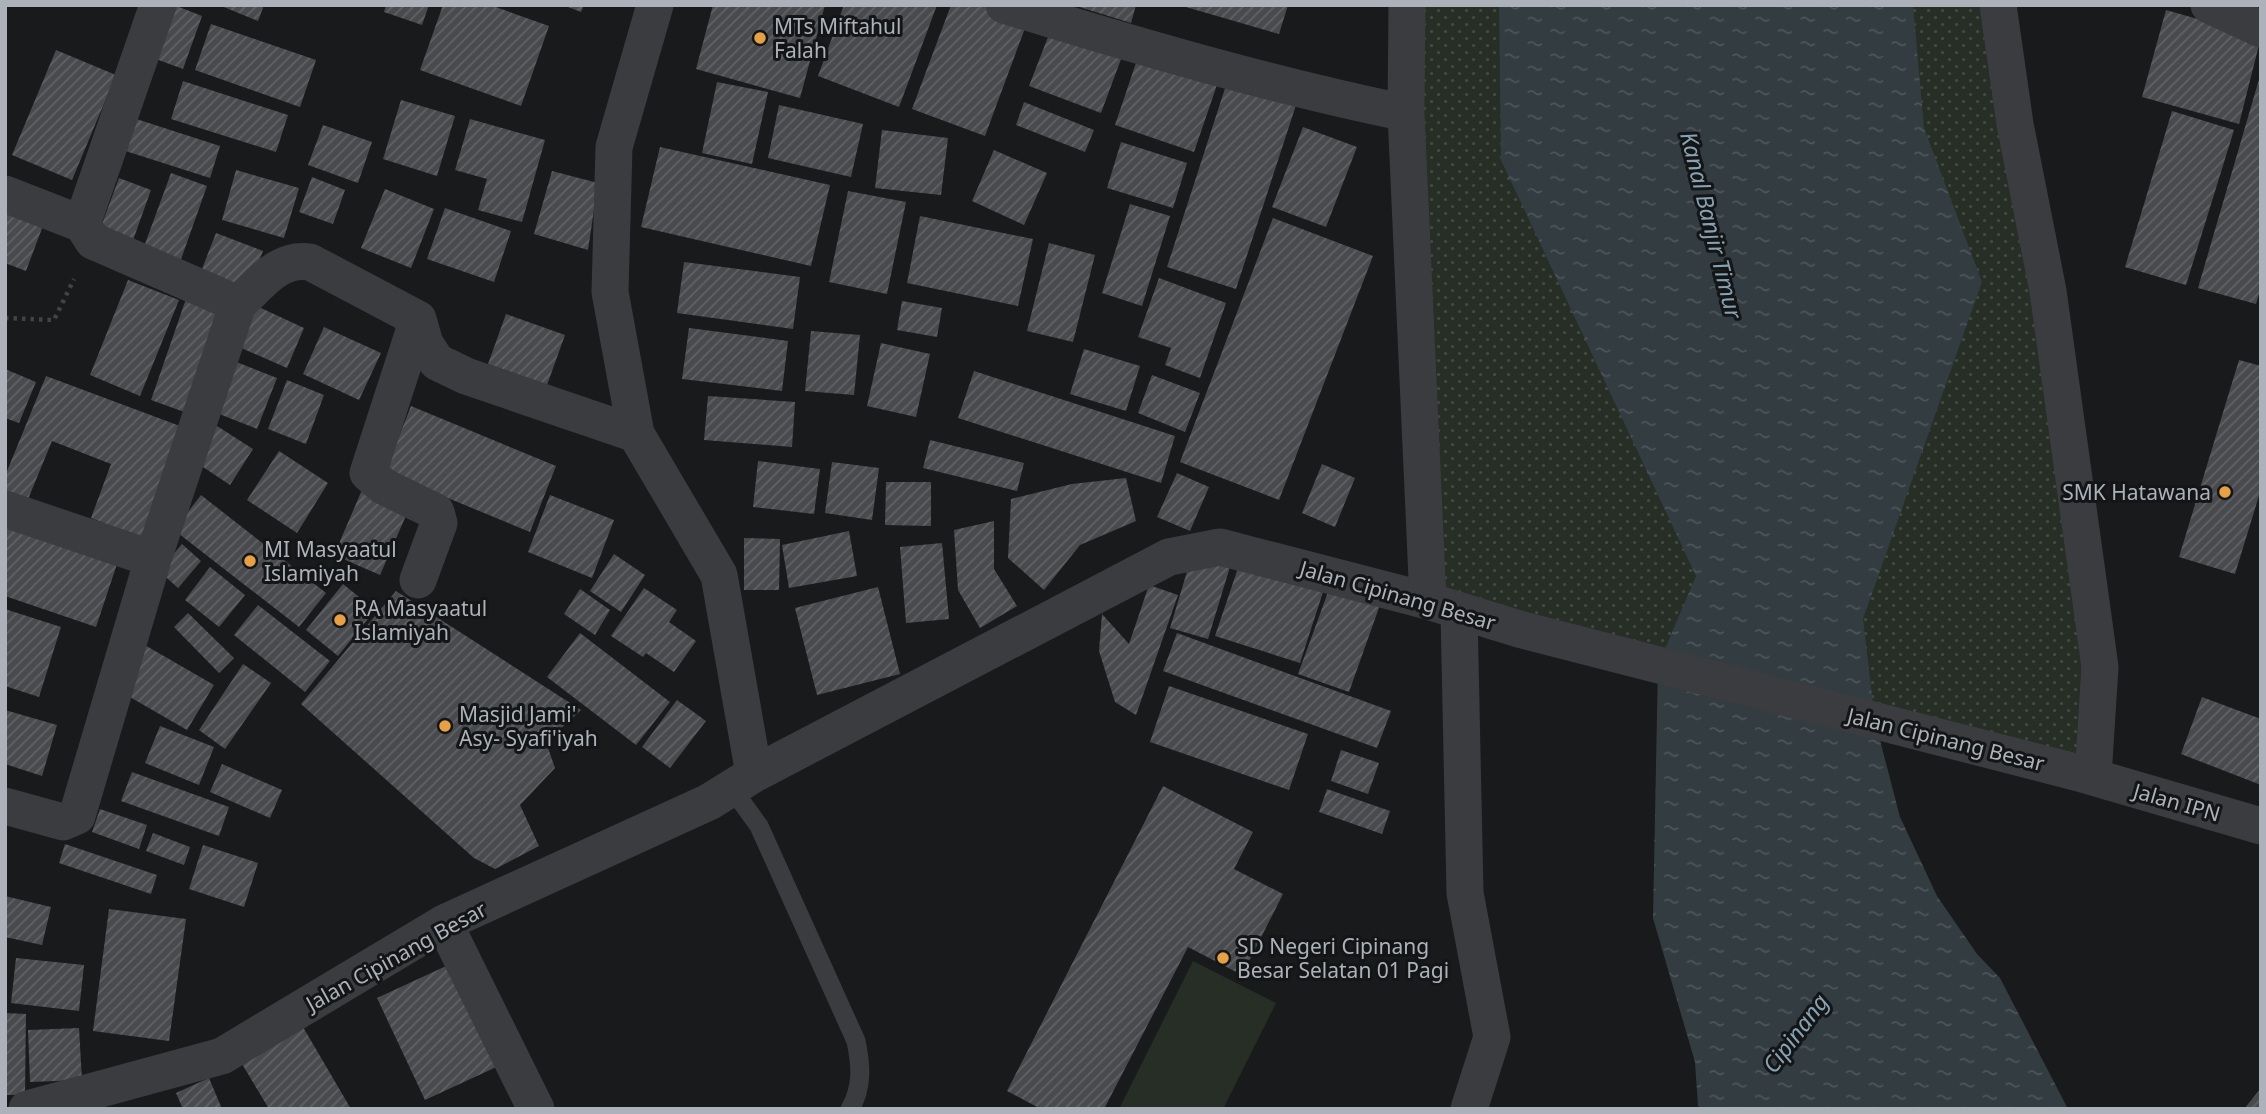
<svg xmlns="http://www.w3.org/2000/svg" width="2266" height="1114" font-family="'Noto Sans',sans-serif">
<defs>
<pattern id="grass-dots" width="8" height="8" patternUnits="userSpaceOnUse" patternTransform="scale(1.75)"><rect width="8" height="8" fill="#262e26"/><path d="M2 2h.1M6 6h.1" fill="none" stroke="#434a43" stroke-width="1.8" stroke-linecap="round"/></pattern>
<pattern id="water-ripples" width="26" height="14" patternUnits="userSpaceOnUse" patternTransform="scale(1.75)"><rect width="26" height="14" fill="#323c41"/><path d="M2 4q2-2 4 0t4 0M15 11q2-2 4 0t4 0" fill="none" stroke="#4d565a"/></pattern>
<pattern id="building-hatch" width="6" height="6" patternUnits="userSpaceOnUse" patternTransform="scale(1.75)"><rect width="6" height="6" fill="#484a4e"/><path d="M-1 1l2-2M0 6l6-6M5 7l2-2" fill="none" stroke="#606265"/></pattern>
</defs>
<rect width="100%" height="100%" fill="#191a1b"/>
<path fill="url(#grass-dots)" d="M1407,5H1998L2048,291L2093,777L1428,601Z"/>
<path fill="#262e26" d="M1193,961L1276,1003L1223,1109H1119Z"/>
<path fill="url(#water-ripples)" d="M1499,5H1913L1924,128L1982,282L1863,619L1875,721L1900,817L1937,896L1977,954L2000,978L2068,1109H1703L1698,1106L1695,1062L1653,918L1658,665L1696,576L1501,160Z"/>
<path fill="url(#building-hatch)" d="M174,5L202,16L183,69L145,55Z
M219,5H264L258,21Z
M386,5H429L422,25L384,12Z
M443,5H490L549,26L521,106L420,70Z
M563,5H584L581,12Z
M713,5H825L800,98L696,69Z
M844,5H937L899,107L818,76Z
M951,5H989L1028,20L985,136L912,109Z
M1073,5H1136L1131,23Z
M1179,5H1288L1279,34Z
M2166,10L2261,37L2239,124L2142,97Z
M211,24L316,60L300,107L195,70Z
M1053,24L1124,51L1101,113L1029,86Z
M56,50L116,75L72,180L12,155Z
M1139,54L1218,82L1194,152L1115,125Z
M1229,76L1298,99L1236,289L1167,267Z
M2260,76L2261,287L2256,304L2198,288Z
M183,81L288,115L276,152L171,119Z
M717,82L768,92L752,164L702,153Z
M401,100L455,116L437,176L383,159Z
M1024,102L1094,130L1085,152L1016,125Z
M779,105L863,124L851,177L768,158Z
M2172,111L2234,130L2186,285L2125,267Z
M124,115L220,146L210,178L113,147Z
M470,119L545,140L522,222L478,210L487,179L455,170Z
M323,125L372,142L358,183L308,165Z
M1303,127L1357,147L1326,227L1272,207Z
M882,130L948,138L941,195L875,188Z
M1121,142L1187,163L1173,208L1107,188Z
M660,147L830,185L811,266L641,227Z
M994,150L1047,173L1024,225L972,201Z
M236,170L299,188L284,238L222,220Z
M552,171L598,183L588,250L534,234Z
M171,173L207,186L179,265L142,252Z
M312,177L345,190L333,224L299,212Z
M119,178L151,190L132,243L99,232Z
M385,189L434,209L411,268L361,248Z
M848,191L906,202L887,294L829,282Z
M5,199L47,215L26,271L5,263Z
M1130,204L1170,216L1142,306L1102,293Z
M445,208L511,231L494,282L427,259Z
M920,216L1033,239L1018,306L907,283Z
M1273,218L1373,256L1279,500L1180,462Z
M216,233L263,251L246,293L200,274Z
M1049,243L1095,255L1073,342L1027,331Z
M684,262L800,277L793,329L677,313Z
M1159,278L1226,303L1200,378L1165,365L1171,348L1138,337Z
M128,280L179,300L140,396L90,375Z
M187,296L223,309L187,413L151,400Z
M902,301L942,308L937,337L897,330Z
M248,302L304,328L287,368L230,343Z
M506,314L565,335L547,385L488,364Z
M324,327L381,353L359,400L303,374Z
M689,328L788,341L782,391L682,379Z
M811,331L860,335L854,395L805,391Z
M881,343L930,354L916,417L867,406Z
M1084,349L1140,366L1126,411L1070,394Z
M229,359L277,378L257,429L209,410Z
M2239,360L2261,366V489L2235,574L2179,557Z
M5,369L36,382L19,423L5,418Z
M974,371L1175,436L1161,483L958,418Z
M1152,375L1200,393L1185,432L1138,413Z
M46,376L188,429L147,540L91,518L111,464L52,441L24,509L5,501V476Z
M287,380L324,395L306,444L268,429Z
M708,396L795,402L792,447L704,440Z
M411,406L556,466L530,532L385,472Z
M217,426L253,449L230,485L194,461Z
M930,440L1024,463L1017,491L923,468Z
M279,451L328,483L297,533L247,500Z
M758,461L820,469L814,514L753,507Z
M832,462L879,468L872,520L825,513Z
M1322,464L1355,478L1335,527L1302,513Z
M1177,473L1209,487L1190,531L1157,517Z
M1126,478L1136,521L1080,545L1044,590L1008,558L1011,499L1072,484Z
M886,482H931V526L885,525Z
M362,490L408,511L380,575L334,555Z
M201,495L326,593L299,627L174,530Z
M550,495L614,520L592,578L528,552Z
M5,513L121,552L96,627L5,596Z
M994,521V569L1017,606L980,628L958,590L954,530Z
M849,531L857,576L789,588L782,545Z
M744,538L780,539L779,590H744Z
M942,543L949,619L906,623L900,547Z
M182,544L201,561L178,588L159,571Z
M614,554L645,575L621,612L590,591Z
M1192,555L1230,567L1208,639L1170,628Z
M1239,565L1323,592L1300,663L1215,636Z
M210,567L245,595L219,627L185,600Z
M343,584L375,610L338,656L306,630Z
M1331,584L1381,602L1349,692L1298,674Z
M1149,585L1178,595L1136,715L1115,702L1099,651L1102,614L1129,644Z
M878,587L900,674L817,695L795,608Z
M644,588L677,610L669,622L696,641L674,672L646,653L643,657L611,636Z
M580,589L610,610L595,635L564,614Z
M396,591L581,710L546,742L555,768L520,805L539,846L495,869L474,858L301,704Z
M258,605L330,661L305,692L234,635Z
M5,609L61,627L39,697L5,686Z
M188,613L234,658L219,673L174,627Z
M580,633L670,702L636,745L547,677Z
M1177,633L1391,711L1377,748L1163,671Z
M143,644L214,685L187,730L116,689Z
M243,664L271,683L225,749L199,730Z
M1169,686L1308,734L1289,790L1150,742Z
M2202,697L2261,719V785L2181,754Z
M677,700L706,721L670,768L642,747Z
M5,710L57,725L42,776L5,764Z
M160,726L214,747L199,785L145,763Z
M1341,750L1379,763L1368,794L1331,781Z
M222,764L282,790L270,818L210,792Z
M132,772L229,807L219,836L121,801Z
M1163,786L1253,832L1234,869L1283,894L1242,975L1188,947L1104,1109H1041L1007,1091Z
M1327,789L1390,811L1382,834L1319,812Z
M100,809L147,825L139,849L92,832Z
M153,833L190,847L184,865L146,851Z
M65,844L157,875L151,894L59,863Z
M203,845L258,863L244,907L189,889Z
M5,896L51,907L42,945L5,937Z
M109,909L186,919L169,1041L93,1031Z
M16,958L84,965L79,1011L11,1003Z
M457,961L505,1063L425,1100L377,998Z
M5,1013L26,1014L25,1095H5Z
M303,1027L351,1109H269L242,1064Z
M79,1028L82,1080L30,1082L28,1030Z
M209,1078L222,1109H183L176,1093Z
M2261,1088V1109H2244Z"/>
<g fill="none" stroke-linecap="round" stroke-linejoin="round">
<path stroke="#414347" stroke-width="4.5" stroke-dasharray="3.5 5" stroke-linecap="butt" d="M5,318L54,320L74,279"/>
<path stroke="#3b3c40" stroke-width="19" d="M733,790L759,826L856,1041C861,1065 863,1087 850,1109"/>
<path stroke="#3b3c40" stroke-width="37" d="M655,5L614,147L610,292L636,434L719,575L754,774
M1004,5C1137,46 1270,85 1406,113
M1407,5L1406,113L1428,601
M1998,5L2015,124L2048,291L2100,667L2093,777
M2209,5L2261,29
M5,194L82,224L158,5
M82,224L93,241L238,304C261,284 278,257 310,262L418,319L425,344L437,362L466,376L636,434
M418,319L368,473L383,486L436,512L439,523L418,580
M5,509L153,559L238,304
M1459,612L1465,893L1492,1037L1469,1109
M5,806L63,822L77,816L153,559
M444,923L536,1109
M27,1109L222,1056L444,923L709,802L754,774L1169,557L1220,547L1428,601L1519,629L2079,773L2261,826"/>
</g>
<g fill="#e6a147" stroke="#141516" stroke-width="2.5">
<circle cx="760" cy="38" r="7"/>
<circle cx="2225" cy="492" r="7"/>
<circle cx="250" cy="561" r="7"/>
<circle cx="340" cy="620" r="7"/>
<circle cx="445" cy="726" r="7"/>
<circle cx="1223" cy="958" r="7"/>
</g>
<g text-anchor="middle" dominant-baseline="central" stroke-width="6" stroke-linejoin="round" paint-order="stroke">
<g font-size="21" fill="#adb2ba" stroke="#141516" text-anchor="start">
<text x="774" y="26">MTs Miftahul<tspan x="774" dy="24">Falah</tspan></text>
<text x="2211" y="492" text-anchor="end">SMK Hatawana</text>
<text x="264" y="549">MI Masyaatul<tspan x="264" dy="24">Islamiyah</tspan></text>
<text x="354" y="608">RA Masyaatul<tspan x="354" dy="24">Islamiyah</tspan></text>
<text x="459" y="714">Masjid Jami'<tspan x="459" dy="24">Asy- Syafi'iyah</tspan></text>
<text x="1237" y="946">SD Negeri Cipinang<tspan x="1237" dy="24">Besar Selatan 01 Pagi</tspan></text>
</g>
<g font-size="21" fill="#adb2ba" stroke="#141516">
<text transform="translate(1398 595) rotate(16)">Jalan Cipinang Besar</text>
<text transform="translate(1946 739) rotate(14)">Jalan Cipinang Besar</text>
<text transform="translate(2177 802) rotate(16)">Jalan IPN</text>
<text transform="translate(396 956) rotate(-29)">Jalan Cipinang Besar</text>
</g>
<g font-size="23" font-style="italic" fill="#87a2b2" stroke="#141516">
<text transform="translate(1712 225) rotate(76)">Kanal Banjir Timur</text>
<text transform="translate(1795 1033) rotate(-53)">Cipinang</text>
</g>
</g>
<rect width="2266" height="1114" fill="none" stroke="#adb2ba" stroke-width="14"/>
</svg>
